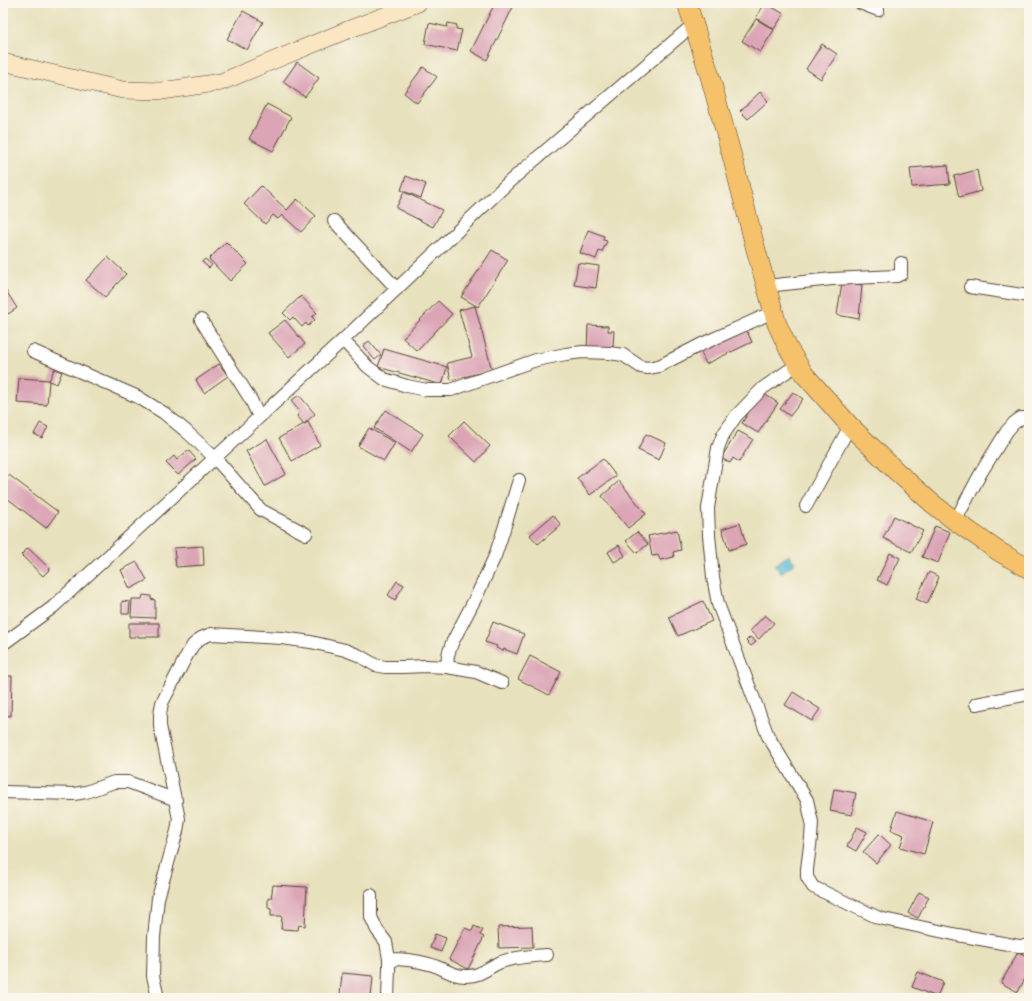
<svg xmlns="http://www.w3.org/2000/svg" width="1032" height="1001" font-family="'Balsamiq Sans',sans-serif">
<rect width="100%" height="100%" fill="#fbf7ec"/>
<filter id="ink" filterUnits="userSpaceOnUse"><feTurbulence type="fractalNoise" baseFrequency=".025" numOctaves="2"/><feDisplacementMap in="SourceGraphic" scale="8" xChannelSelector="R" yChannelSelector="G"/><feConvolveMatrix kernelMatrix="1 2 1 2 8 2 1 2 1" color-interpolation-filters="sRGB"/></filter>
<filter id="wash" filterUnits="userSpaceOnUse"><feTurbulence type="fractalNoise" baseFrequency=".012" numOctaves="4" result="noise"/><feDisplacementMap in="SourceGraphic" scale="16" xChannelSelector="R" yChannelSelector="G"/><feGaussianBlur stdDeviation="0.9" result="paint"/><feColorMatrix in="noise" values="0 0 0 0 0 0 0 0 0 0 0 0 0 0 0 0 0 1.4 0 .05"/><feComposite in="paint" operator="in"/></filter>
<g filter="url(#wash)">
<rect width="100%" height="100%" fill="#e8e1bd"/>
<path fill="#57bcd5" stroke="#49737a" d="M789,555L795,563L781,573L775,565Z"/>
<g id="blocks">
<path fill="#dba5b6" d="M495,3H515L487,60L471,51Z
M765,3L784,14L774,29L756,18Z
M243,11L263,22L247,50L227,39Z
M756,19L774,30L760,52L742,41Z
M429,23L447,27L448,23L457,25L456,29L462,30L457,51L425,44Z
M822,44L837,54L821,79L806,69Z
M297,62L319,78L305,97L283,82Z
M423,67L437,77L417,103L404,93Z
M760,92L768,101L748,119L740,111Z
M267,104L291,117L273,151L249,139Z
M948,165L950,184L912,187L910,168Z
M977,170L981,191L959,197L954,176Z
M406,176L426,184L421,198L401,190Z
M261,186L287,210L297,199L316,216L301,232L282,215L278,219L273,215L265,224L244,204Z
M404,192L442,210L433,227L396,208Z
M588,230L604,236L603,240L607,241L602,252L599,251L596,259L580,253Z
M226,242L248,264L230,281L209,259Z
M492,250L508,260L478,307L461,297Z
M108,257L126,274L105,297L86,280Z
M205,259L212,265L209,268L202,262Z
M578,263L599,266L596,288L574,285Z
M842,282L862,285L859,319L837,315Z
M3,286L17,308L8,314L3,305Z
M301,296L317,313L312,317L315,320L308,326L306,323L302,327L293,317L290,320L283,313Z
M438,301L452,314L417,351L403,338Z
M475,306L492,370L451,380L447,363L472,357L459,310Z
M285,320L305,344L289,357L268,333Z
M588,325L608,326V331H614L613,347H607L587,350Z
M745,327L752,342L706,364L699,348Z
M369,341L381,355L375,360L363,346Z
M384,349L447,367L442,385L378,367Z
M219,364L228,376L204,393L196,380Z
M54,369L62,372L57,384L49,381L47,405L17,403L19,378L49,380V381Z
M761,392L778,403L758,433L742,423Z
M793,392L803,399L790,416L780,409Z
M299,395L315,414L304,424L308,422L320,445L292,461L279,438L304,424L297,416L300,412L291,401Z
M386,410L423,434L411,452L374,428Z
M464,421L490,446L476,462L449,436Z
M40,423L48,427L42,438L34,434Z
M369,428L395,443L384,461L358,446Z
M738,431L753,439L739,462L733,458L730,463L721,458Z
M646,434L666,443L659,460L638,450Z
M267,439L286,474L265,486L246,451Z
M188,450L196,459L178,475L166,463L174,456L177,460Z
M603,459L616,476L590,495L577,478Z
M9,475L58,512L46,528L3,495V483Z
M619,481L646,514L628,528L602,496Z
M553,515L561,525L538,544L530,535Z
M894,516L923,531L911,552L883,538Z
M740,523L746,544L729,550L722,529Z
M935,526L950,532L938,563L922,557Z
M677,530L681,550L673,552L674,557L660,560L658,555L652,556L648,536Z
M637,532L648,544L637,553L626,541Z
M619,545L625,556L614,562L608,552Z
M203,546L204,565L176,567L174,548Z
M28,548L50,569L43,576L21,555Z
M890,553L900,558L887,585L877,580Z
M137,562L147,580L130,589L121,570Z
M929,572L939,577L927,604L916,599Z
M397,581L404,585L395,600L388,595Z
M143,595L151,596V599L155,600V618L131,617L132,599H142Z
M122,601L130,602L129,614H122Z
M703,601L712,621L678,636L669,617Z
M765,615L774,623L759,639L750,631Z
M493,622L524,634L517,654L504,649L503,651L496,648L497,646L485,642Z
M129,623H159V637H129Z
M750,637L756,642L751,646L746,641Z
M530,656L561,672L549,695L518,679Z
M3,676H12L11,716L3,715Z
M793,692L820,709L812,721L785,705Z
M834,789L856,793L852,815L830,811Z
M897,811L933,822L924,854L900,847L904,835L891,830Z
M857,827L867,832L856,851L847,846Z
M879,834L891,845L876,863L863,852Z
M273,885L307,887L305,926L299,925L298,930L281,929L282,916H271V909L268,908V898L271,899Z
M919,892L929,897L918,918L908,913Z
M474,926L483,930L480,935L484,937L468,969L449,959L465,928L472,931Z
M532,926L533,947L499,948L498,927Z
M435,934L446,938L441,952L430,948Z
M1018,952L1029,957V971L1018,992L1001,983Z
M918,972L943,982L937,997L912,987Z
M342,973L373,976L371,998L340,995Z"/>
</g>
</g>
<g filter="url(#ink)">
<use href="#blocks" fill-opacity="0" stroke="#554536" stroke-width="1"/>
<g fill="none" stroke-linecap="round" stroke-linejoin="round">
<g stroke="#554536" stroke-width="14">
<path id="minor" d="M860,3L878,10
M334,221L397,289
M766,286L832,279L897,276L901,274V263
M970,287L1029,296
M201,320L251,400L259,417
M343,340L368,367L384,379L407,386L427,390H451L536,360L566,354L583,352L609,353L623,355L641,367L648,368L659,366L700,345L773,312
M33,351L138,397L164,413L186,431L215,458L261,510L306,534
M798,364L763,388L736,416L723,435L718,448L708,508L709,535L713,577L718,604L768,736L807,800L812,822L811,838L807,869V877L813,887L879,918L958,935L1019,946H1029
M806,506L850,426
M955,521L982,471L1007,431L1014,423L1021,418H1029
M3,644L53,607L343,340L510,181L694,24
M447,667L448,655L452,643L477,595L495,556L503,532L519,480
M976,704L1029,694
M3,792L74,794L86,792L114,782H128L176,800
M371,895V917L377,930L386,942L389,959V969L388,998
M389,959C402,959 415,960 429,964C442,967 453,977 467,976C481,976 488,967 501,962C515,957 531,956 547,955
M158,998L153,976L154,937L158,898L177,831L179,819L160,726V714L162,703L187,655L193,645L201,638L211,634L282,638L311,642L345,650L358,655L375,665L385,667H403L426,666L447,667L476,672L502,683"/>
</g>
<g stroke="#554536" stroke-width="18">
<path id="secondary" d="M3,62L123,90L162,91L221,82L345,31L418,3"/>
</g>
<g stroke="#554536" stroke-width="20">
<path id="primary" d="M687,3L709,73L732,156L756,250L777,324L788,348L804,374L850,426L896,471L933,504L955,521L998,551L1029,569"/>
</g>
<use href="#minor" stroke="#fff" stroke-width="12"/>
<use href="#secondary" stroke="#fbe6c4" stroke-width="17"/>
<use href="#primary" stroke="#f5c16b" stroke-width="19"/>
</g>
</g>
<rect width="1032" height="1001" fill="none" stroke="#fbf7ec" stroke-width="16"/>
</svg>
